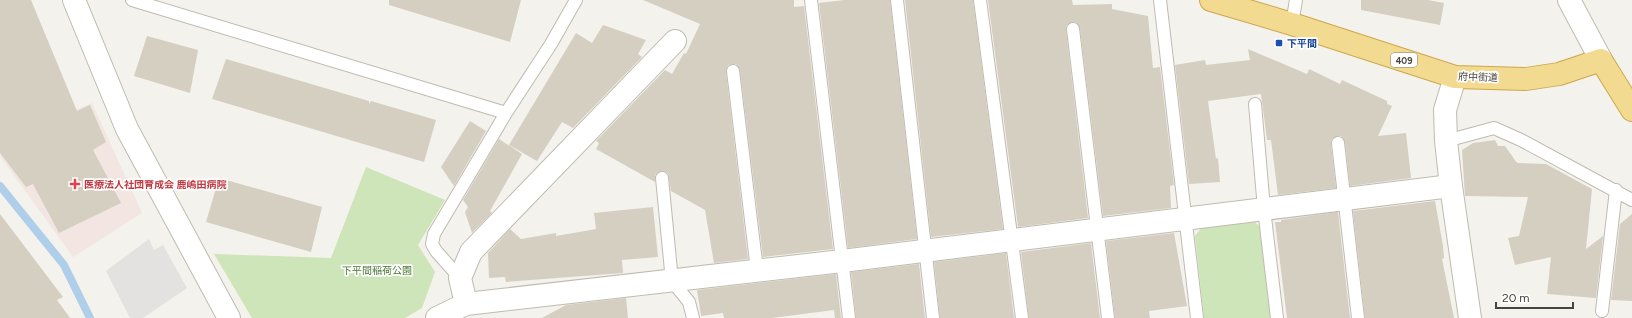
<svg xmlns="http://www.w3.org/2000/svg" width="1632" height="318" font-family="Figtree,'Noto Sans JP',sans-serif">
<rect width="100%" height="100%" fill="#f4f2ec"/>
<path fill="#f3e5e1" d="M92,103L142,213L73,257L0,156V141Z"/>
<path fill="#cee4b9" d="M366,167L445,200L418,245L435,272L422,308L405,318H252L214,254L331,258Z
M1253,220L1261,228L1272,318H1204L1195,236L1202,227Z"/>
<path fill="#e4e2e0" d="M149,239L154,250L163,245L187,288L143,318H130L106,271Z"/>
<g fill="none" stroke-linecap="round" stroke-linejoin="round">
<path stroke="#afceea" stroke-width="8" d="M0,186L64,265L90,318"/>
</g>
<path fill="#d5cfc2" d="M0,0H31L77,111L90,105L106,142L93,150L121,203L59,233L33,184L26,187L0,153Z
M389,0H521L510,42L389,5Z
M643,0H794V7L804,6L833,249L763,257L740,70L736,64L728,65L726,72L748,259L714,263L705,210L671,191L668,173L662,171L658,172L655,175V182L596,149L599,143L596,141L665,70L672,74L684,53L686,54L700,24Z
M844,0H890L917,239L848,248L819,3Z
M905,0H973L1003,229L931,237Z
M988,0H1072L1073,5L1112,4V9L1148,16L1153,68L1160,67L1174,185L1170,186L1171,208L1103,216L1080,28L1076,22H1072L1066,26V30L1088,218L1018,227Z
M1361,0H1428L1444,3L1440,25L1361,10Z
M603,25L646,40L638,54L642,57L573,128L562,122L537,161L509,145L576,33L592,43Z
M147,36L198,50L190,93L134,76Z
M1248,49L1307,74L1309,69L1340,84L1342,80L1387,101V104L1392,106L1378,136L1406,133L1411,178L1350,186L1345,142L1341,136H1337L1331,140V144L1336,188L1278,195L1271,140H1267L1261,94L1208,101L1216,159L1218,158L1220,182L1189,184L1175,65L1205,60L1206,65L1250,60Z
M226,59L369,101V104L371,101L436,120L424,162L212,99Z
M470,121L486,131L454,186L441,167Z
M499,139L522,154L490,211L492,213L472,233L465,212L468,207L463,200Z
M1495,140L1498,146H1505L1517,163L1546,164L1592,189L1586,249L1603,236L1596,298L1547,294L1551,257L1515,265L1508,238L1519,236L1528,197L1465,196L1462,150L1473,143Z
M219,178L322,207L311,252L206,222Z
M1435,201L1443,246L1444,258L1442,259L1454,318H1365L1353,211Z
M653,207L658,257L622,260L623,273L506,282L505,277L489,278L488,253L510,229L521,239L556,233V236L596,229L594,213Z
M1338,212L1350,318H1287L1275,222H1281V220Z
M0,214L63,297L57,300L70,318H0Z
M1632,214V301L1611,300L1620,224Z
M1174,233L1187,306L1149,311L1150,318H1115L1106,241Z
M1091,243L1100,318H1029L1021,252Z
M1006,253L1014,318H940L934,262Z
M919,264L925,318H856L851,272Z
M836,274L841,318H835L834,310L772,318H724L723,313L701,316L697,290Z
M626,298L628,318H542L566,305Z"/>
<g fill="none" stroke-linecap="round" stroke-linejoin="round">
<g stroke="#bfbbaf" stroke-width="14">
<path id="service" d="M132,0L506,113
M811,0L849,318
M897,0L933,318
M980,0L1022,318
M1160,0L1197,318
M1292,24L1296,0
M1073,29L1108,318
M733,71L757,270
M1255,104L1264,209L1277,318
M1446,141L1494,128L1521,140L1632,200
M1338,143L1358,318
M662,178L672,281L689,302L693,318
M460,278L436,251L432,244L434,234L506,113L551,44L576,0
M1602,311L1616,190"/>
</g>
<g stroke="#bfbbaf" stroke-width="24">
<path id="minor" d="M466,304L460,278L471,252L675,41
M437,318L466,304L842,261L1451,186"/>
</g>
<g stroke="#bfbbaf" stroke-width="24">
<path id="tertiary" d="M74,0L127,129L229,318
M1569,0L1601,60
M1455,77L1445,110L1446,141L1451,186L1470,318"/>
</g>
<g stroke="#cea74c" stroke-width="24">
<path id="trunk" d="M1211,0L1292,24L1455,77L1526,79L1559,74L1601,60L1632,110"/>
</g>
<use href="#service" stroke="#fff" stroke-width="12"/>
<use href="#minor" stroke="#fff" stroke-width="22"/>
<use href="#tertiary" stroke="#fff" stroke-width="22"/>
<use href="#trunk" stroke="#f2da90" stroke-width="22"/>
</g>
<rect fill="#1a4fb4" stroke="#fff" stroke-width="1.5" x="1275" y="39" width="8" height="8" rx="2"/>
<path fill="#e0444e" stroke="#fff" stroke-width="1.5" d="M73 178h4v4h4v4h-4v4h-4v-4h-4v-4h4z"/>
<g text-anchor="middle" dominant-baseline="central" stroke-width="3.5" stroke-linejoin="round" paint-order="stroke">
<rect fill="#fff" stroke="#7f7c75" stroke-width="1" x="1391" y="53" width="26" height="14" rx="3"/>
<g font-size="9" font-weight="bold" fill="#48443a">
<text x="1404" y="60">409</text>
</g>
<g font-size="10" font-weight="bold" fill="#164399" stroke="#fff" text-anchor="start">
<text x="1287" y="43">下平間</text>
</g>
<g font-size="10" fill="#48443a" stroke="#fff">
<text transform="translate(1478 77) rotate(2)">府中街道</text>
</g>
<g font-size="10" font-weight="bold" fill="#be3a42" stroke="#fff" text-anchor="start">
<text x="84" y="184">医療法人社団育成会 鹿嶋田病院</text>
</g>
<g font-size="10" fill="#477532" stroke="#fff">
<text x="377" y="270">下平間稲荷公園</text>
</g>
</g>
<path d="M1496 302v6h77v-6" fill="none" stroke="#48443a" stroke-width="2"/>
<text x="1502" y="302" font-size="12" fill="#48443a" stroke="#ffffff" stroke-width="3" paint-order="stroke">20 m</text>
</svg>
